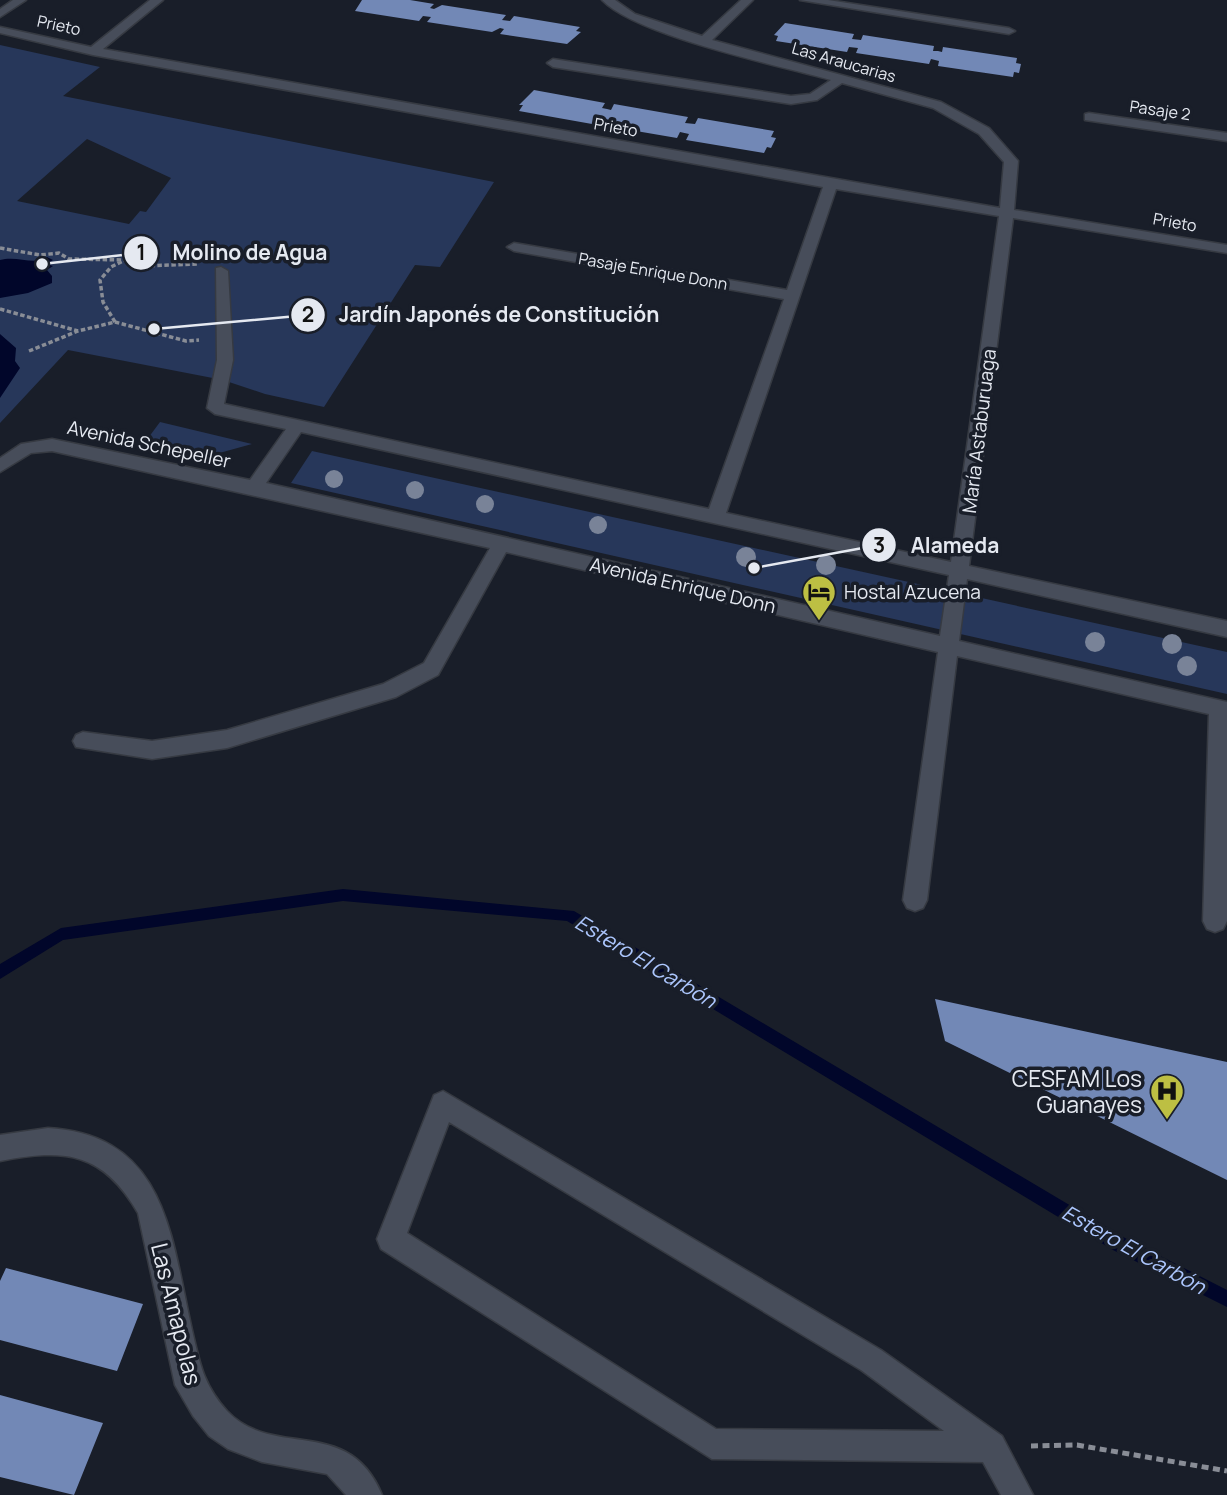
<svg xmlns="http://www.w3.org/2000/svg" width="1227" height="1495" font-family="Manrope,sans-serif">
<rect width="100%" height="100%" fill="#191e29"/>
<path fill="#27375a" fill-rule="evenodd" d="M0,45L100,67L63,96L494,182L440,267L415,265L324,407L265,394L223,380L68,350L0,423ZM87,139L171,178L146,212L140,211L129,224L17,201Z
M160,422L252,444L194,460L140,449Z
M312,451L1227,652V694L291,483Z"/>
<path fill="#01062a" d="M47,257L53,260L47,264L53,266L47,270L52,276V283L28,293L0,298V260C17,255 34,266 47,257Z
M0,334L16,348L15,361L20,368L0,398Z"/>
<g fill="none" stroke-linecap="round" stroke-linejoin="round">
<path fill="#01062a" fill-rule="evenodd" d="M343,889L574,911L1125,1238L1227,1290V1307L1113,1250L567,921L343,901L63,940L0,979V964L61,928Z"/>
</g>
<path fill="#7288b6" d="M362,0H410L434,4L430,8L434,9L442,5L506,15L502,20L510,21L514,16L580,27L576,31L581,32L567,44L500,34L504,29L500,28L492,32L427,22L431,17L423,16L419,21L355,11Z
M785,23L854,34L852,39L861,40L863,35L934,46L933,51H938L942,52L943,47L1017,58L1016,63L1021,64L1019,73L1014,72L1013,77L938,66L939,61L931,59L929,64L856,53L858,48L849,47L847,52L776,41L778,36L774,35Z
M534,90L605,103L602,108L607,109L611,110L614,104L688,117L685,123L695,124L698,118L774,131L771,137L776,138L771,148L767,147L764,153L686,140L689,134L680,132L677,138L601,125L605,119L596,118L592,124L519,111L523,105H519Z
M935,999L1227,1062V1180L945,1041Z
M6,1268L143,1304L117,1371L0,1340V1281Z
M0,1395L103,1423L74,1495L0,1477Z"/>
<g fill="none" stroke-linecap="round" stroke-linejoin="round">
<g stroke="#363a42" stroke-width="3">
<path id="minor" d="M13,0H26L0,17V9Z
M150,0H163L103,49L1000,208L1004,162L979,134L933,108L842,83L817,100L791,104L553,67L547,63L553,59L791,96L810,94L831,80C778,65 637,36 602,0H615L635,14L702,36L741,0H753L712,40L941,102L989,128L1018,161L1014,210L1227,245V253L1013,218L969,566L1227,621V637L967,579L959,641L1227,702V921L1223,929L1215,932L1207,929L1203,921L1209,714L957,656L927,900L923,908L915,911L907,908L903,900L938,652L506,552L438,675L396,697L227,748L152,759L76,747L73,741L76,735L83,732L152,741L227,730L383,684L424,663L490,548L52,451L31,453L0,472V458L21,444L52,439L250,480L286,429L215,414L207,408L217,360L216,268L221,267L228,271L233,360L224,404L709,509L784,299L514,251L507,247L514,243L787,290L823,187L93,55L0,33V27L91,47ZM836,189L999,216L951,562L726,513ZM301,432L949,575L940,636L266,483Z
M800,0H828L1009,28L1015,31L1009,34Z
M1089,113L1227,133V141L1085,120V114Z
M443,1091L881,1350L1002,1436L1033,1495H1001L983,1462L712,1459L381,1249L377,1239L434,1095ZM449,1122L861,1370L944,1431L716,1429L407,1233Z
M48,1128C167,1135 171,1237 192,1330C200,1364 203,1384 227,1411C273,1460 349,1414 382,1495H346L327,1474L262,1462L228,1449L209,1436L193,1416L175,1385L138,1213C103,1152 65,1148 0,1161V1135Z"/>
</g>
<path stroke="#898d96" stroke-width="3.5" stroke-dasharray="4.5 2.5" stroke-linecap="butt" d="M0,248L40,255L59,253L69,259L125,260L139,266L198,264
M0,309L78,331L115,322L186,341L199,340
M115,322L103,302L100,280L111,267L123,261
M29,351L78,331"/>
<path stroke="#898d96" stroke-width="5" stroke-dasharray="7 4.5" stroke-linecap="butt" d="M1031,1446L1077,1445L1227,1471"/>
<use href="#minor" fill="#474d5a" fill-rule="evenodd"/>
</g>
<g fill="#798398">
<circle cx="334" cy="479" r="9"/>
<circle cx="415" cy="490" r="9"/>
<circle cx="485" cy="504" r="9"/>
<circle cx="598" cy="525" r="9"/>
<circle cx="746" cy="557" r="10"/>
<circle cx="826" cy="565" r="10"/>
<circle cx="1095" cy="642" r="10"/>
<circle cx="1172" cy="644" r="10"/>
<circle cx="1187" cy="666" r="10"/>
</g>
<defs>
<g id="hotel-pin" transform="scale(1.75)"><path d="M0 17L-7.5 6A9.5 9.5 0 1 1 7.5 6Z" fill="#bdbf43" stroke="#191e29"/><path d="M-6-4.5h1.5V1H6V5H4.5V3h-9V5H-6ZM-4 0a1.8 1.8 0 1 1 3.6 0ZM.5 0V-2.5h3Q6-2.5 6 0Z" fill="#111"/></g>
<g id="hospital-pin" transform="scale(1.75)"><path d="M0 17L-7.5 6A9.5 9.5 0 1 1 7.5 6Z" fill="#bdbf43" stroke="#191e29"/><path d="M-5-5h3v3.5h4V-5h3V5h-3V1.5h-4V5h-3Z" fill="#111"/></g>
</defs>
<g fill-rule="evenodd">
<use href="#hotel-pin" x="819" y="592"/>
<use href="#hospital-pin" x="1167" y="1091"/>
</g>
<g text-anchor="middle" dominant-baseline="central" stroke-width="7" stroke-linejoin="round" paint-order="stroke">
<g font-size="16" fill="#e5e9f1" stroke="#191e29">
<text transform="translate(59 25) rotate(12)">Prieto</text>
<text transform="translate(844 62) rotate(16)">Las Araucarias</text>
<text transform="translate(1160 110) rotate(8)">Pasaje 2</text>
<text transform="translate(616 127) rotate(10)">Prieto</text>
<text transform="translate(1175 222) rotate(10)">Prieto</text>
<text transform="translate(653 271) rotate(10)">Pasaje Enrique Donn</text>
</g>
<g font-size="19" fill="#e5e9f1" stroke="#191e29">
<text transform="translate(979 431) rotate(-83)">María Astaburuaga</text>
<text transform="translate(149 444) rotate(12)">Avenida Schepeller</text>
<text transform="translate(683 585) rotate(13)">Avenida Enrique Donn</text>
</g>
<g font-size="19" fill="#e5e9f1" stroke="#191e29" text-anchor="start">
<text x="844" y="592">Hostal Azucena</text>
</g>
<g font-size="21" font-style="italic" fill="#acc6fd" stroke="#191e29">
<text transform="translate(646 961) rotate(31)">Estero El Carbón</text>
<text transform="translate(1134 1249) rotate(29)">Estero El Carbón</text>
</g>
<g font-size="23" fill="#e5e9f1" stroke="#191e29" text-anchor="end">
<text x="1142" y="1078">CESFAM Los<tspan x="1142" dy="26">Guanayes</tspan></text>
</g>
<g font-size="23" fill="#e5e9f1" stroke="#191e29">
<text transform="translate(177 1314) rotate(76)">Las Amapolas</text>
</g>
</g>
<path fill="none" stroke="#e5e9f1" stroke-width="2.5" d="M42 264L141 253M154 329L308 315M754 568L879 545"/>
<g fill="#e5e9f1" stroke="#191e29" stroke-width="2.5">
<circle cx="42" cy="264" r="7"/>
<circle cx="154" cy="329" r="7"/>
<circle cx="754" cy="568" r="7"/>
<circle cx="141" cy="253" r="18"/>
<circle cx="308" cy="315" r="18"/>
<circle cx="879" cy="545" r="18"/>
</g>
<g font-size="21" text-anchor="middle" font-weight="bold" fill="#111">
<text x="141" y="260">1</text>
<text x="308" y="322">2</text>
<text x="879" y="553">3</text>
</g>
<g font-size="21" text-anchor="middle" font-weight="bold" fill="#e5e9f1" stroke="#191e29" stroke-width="7" stroke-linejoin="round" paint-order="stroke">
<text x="250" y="260">Molino de Agua</text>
<text x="499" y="322">Jardín Japonés de Constitución</text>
<text x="955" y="553">Alameda</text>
</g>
</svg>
